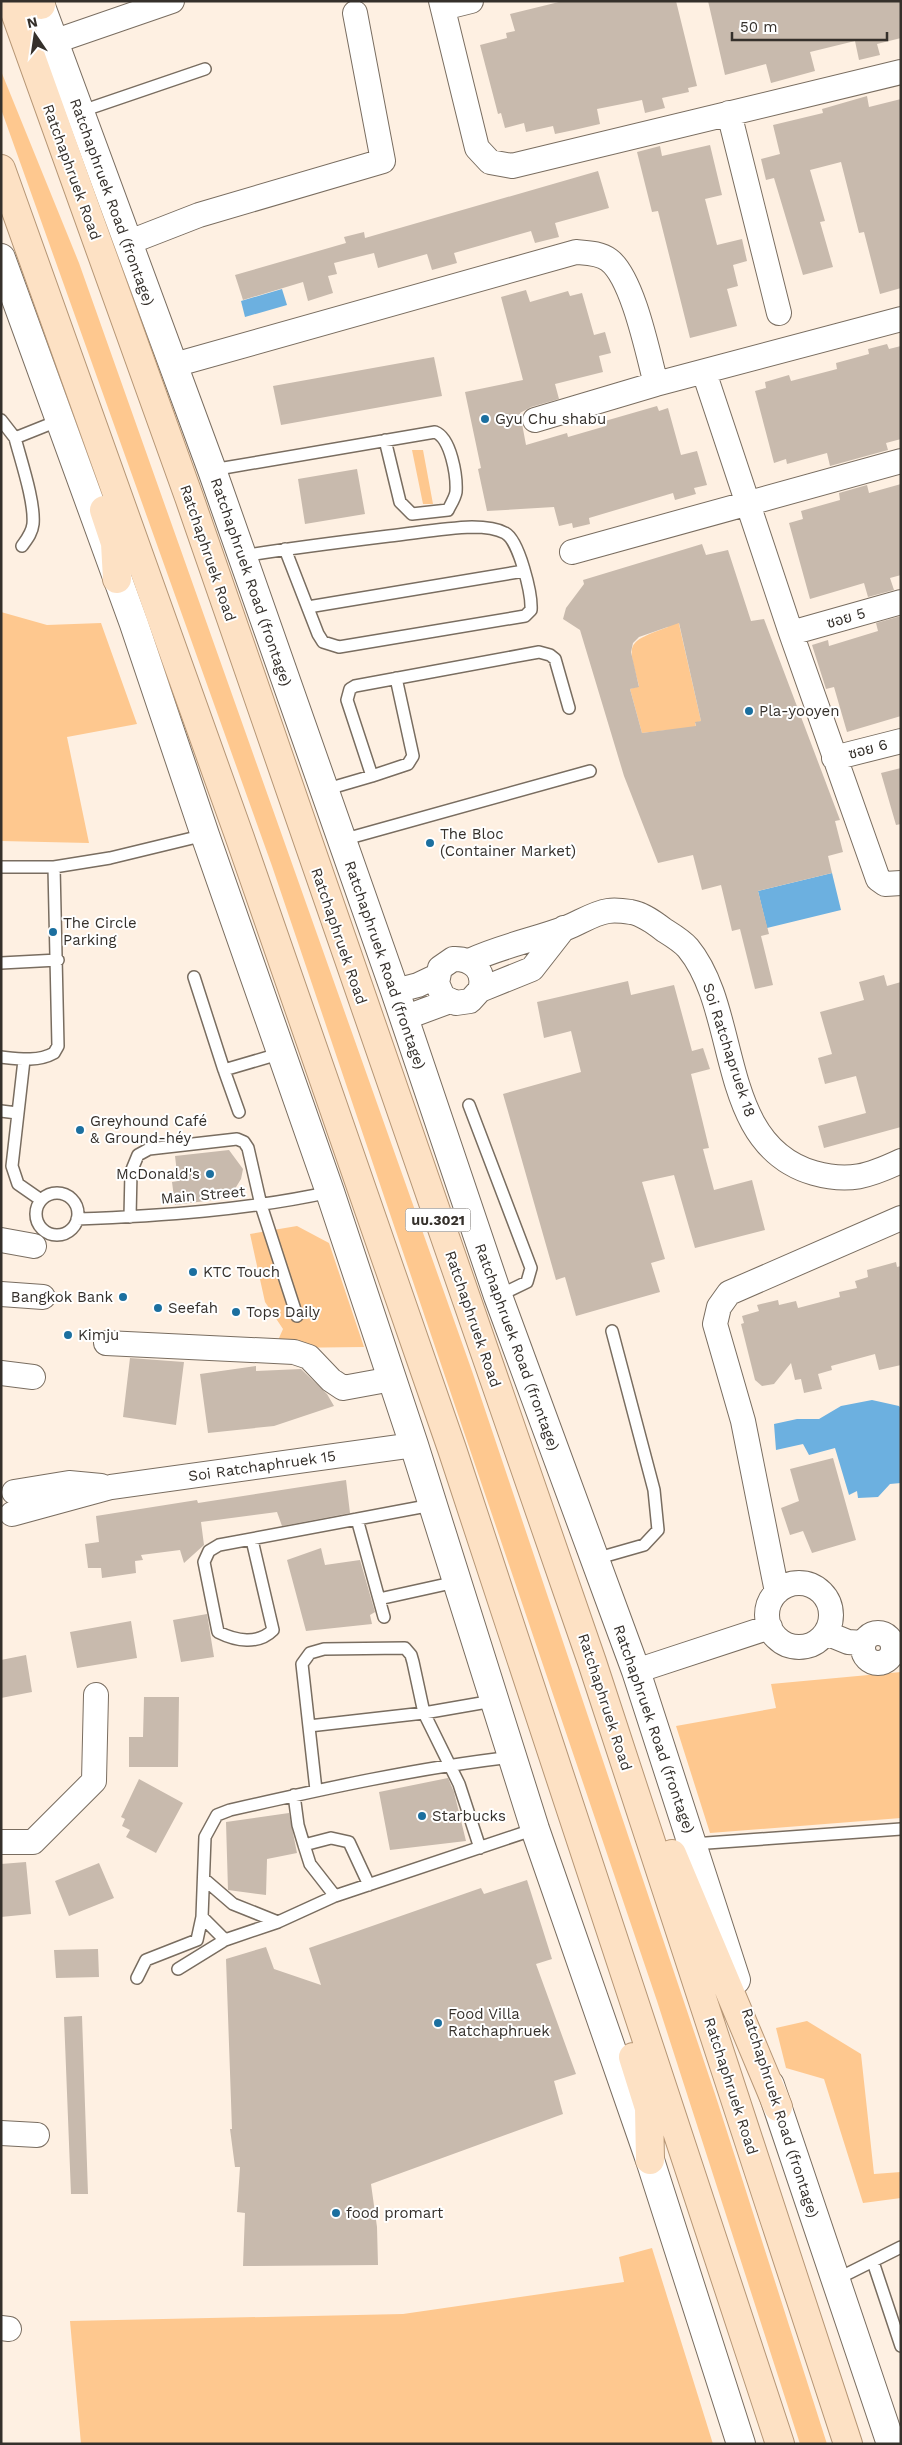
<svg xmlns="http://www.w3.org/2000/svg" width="902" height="2445" font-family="'Work Sans','Noto Sans Thai',sans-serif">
<rect width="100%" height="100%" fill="#fef0e2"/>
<path fill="#fec88f" d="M1,71L79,263L472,1371L715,2094L827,2444H800L657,2001L272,866L1,109Z
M412,450H423L433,504H423Z
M669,589L679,624L701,721L695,723L723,819L668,730L642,733L630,689L639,686C628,643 624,643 668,627Z
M1,612L47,625L101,623L137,724L67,737L89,843L1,841Z
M297,1226L329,1243L364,1347L282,1348L279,1338L283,1329L265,1302L250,1234Z
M901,1672V1818L710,1833L676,1726L776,1708L771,1684Z
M807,2021L861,2054L874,2174L901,2172V2198L863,2203L824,2079L786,2068L776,2028Z
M652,2248L713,2444H81L70,2321L403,2314L624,2282L619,2257Z"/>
<path fill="#6cb0e0" d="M282,289L287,305L245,317L241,301Z
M832,873L841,910L767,928L758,891Z
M872,1400L899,1406L901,1409V1483L890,1484L878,1497L858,1498L857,1491L849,1495L835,1448L809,1455L803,1444L776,1450L774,1424L797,1419H819L841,1406Z"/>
<path fill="#c8baad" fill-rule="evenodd" d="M563,1H676L697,86L688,88L689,92L662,98L665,108L645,113L642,100L597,109L600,124L574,130L555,134L553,126L526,132L524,123L505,128L501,113L498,114L480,45L507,38L506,33L515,31L510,14Z
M708,1H901V38L877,44L880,55L859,60L855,41L810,52L815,71L771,83L766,64L725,75Z
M867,96L869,107L901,99V288L880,294L864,232L859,233L841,162L810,170L825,221L820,222L833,267L803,275L774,178L766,180L761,159L780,154L773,125L823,113L822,109Z
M710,145L722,195L705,199L717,245L742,239L747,261L733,265L738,286L727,289L737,326L690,338L658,211L652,212L637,152L660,146L662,156Z
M598,171L609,208L555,223L559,237L535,243L531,231L454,253L457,263L432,270L427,254L378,268L374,253L334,263L337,274L328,276L333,293L308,301L303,282L243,300L235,275L346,243L344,237L364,232L365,238Z
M526,290L530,302L568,291L570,296L582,293L594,335L605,332L611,353L599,356L603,372L555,384L559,399L531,407L520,413L526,445L567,433L568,437L606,426L605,421L657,406L659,411L668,408L681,455L697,451L707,485L694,488L696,494L675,500L673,493L589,518L590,524L573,528L572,523L559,526L554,507L487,511L478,469L481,468L465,392L523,380L501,297Z
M887,344L889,349L901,346V439L886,443L888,450L830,466L827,453L787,464L786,459L774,463L755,391L766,388L765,382L789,375L791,381L837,369L836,363L869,354L868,349Z
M434,357L442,396L281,425L273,386Z
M357,469L365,514L305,524L298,479Z
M901,484V575L890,578L894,590L868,597L864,583L810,599L789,523L803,519L801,511L840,500L839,493L867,485L869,493Z
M702,544L706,555L728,550L751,621L764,619L840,820L835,821L843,852L828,856L832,873L758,891L769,934L761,936L773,985L755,989L740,929L732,931L721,885L702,890L693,855L658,863L624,776L580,630L563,619L566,608L584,584L583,580ZM679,623L701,721L695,722L696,726L642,733L630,689L639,687L631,652L633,643L639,637Z
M901,616V716L847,732L834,687L826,689L812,645L828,640L829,646L878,631L876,623Z
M901,768V824L896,825L881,773Z
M884,975L887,986L901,982V1127L824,1148L818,1126L866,1113L856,1076L825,1084L818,1058L832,1054L820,1012L864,1000L859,982Z
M628,981L631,995L674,985L692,1051L703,1048L710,1069L691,1074L709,1148L703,1149L714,1190L752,1180L765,1230L695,1248L674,1175L642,1182L665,1259L651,1263L660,1292L576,1316L565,1277L556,1280L503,1094L581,1072L571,1031L544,1038L537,1002Z
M229,1150L243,1169L241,1179L233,1192L220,1199L175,1205L172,1182L178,1181L175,1156Z
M896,1262L897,1267L901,1266V1365L879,1370L875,1354L831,1366L832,1370L818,1374L822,1389L804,1393L801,1379L795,1380L791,1363L774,1384L762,1386L755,1380L741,1324L744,1323L742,1316L759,1311L757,1305L778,1300L779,1305L796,1301L798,1308L840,1297L839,1292L857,1288L855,1281L868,1277L867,1270Z
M130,1358L184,1362L176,1425L123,1417Z
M256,1366V1371L301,1369L327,1394L334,1406L274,1426L208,1433L200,1374Z
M833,1458L856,1540L812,1553L803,1531L790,1535L781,1508L799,1501L790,1469Z
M346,1480L350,1513L282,1526L277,1512L201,1522L204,1545L184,1563L180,1550L141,1555L143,1560L135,1561L136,1573L102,1578L101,1568H88L85,1544L99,1542L96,1516L197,1500L198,1503Z
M321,1548L325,1565L360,1560L375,1612L370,1615L372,1624L306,1631L287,1560Z
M207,1614L214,1657L181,1662L173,1620Z
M131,1621L137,1658L77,1668L70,1632Z
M26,1655L32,1692L1,1698V1660Z
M144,1697H179L178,1767H129V1737H143Z
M448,1778L454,1792L466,1841L390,1850L379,1792Z
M139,1779L183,1803L156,1853L126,1837L130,1830L122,1826L125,1819L121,1817Z
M289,1813L297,1853L267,1859L266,1895L228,1890L226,1822Z
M26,1862L31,1914L1,1917V1864Z
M99,1863L114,1898L69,1916L55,1881Z
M527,1880L552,1959L536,1964L576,2074L554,2081L563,2114L371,2184L377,2227L378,2265L243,2266L245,2213L237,2212L240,2167H235L230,2129H232L226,1959L266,1947L274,1969L321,1985L309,1948L481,1888L484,1894Z
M98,1949L99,1977L56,1978L54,1950Z
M82,2016L88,2194H71L64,2017Z"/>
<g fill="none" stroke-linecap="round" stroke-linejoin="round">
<g stroke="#796d60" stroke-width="14">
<path id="lane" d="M79,112L205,69
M1,420L15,438L60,420
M15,438C21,461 35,502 33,524C32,533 27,539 22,546
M212,470L435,432C451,438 457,476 456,492C455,498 451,504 448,510L412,514L400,502L385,440
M242,556C291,548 340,542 389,536C416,533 444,528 472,527C482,527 496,528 505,533C519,540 532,594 531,610L525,616L339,647L323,642L318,634L285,549
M308,607L524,571
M372,776L408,764L413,756L396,678
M324,790L372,776L347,700L350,689L355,686L539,652L550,655L555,659L569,708
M342,840L590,771
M1,867H54L110,858L205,835
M1,963L58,960
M194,977L224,1070L282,1053
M1,1057C19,1059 38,1062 54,1053L58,1046L54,867
M24,1060L12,1166L18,1184L41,1200
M224,1070L239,1112
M469,1105L531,1268L527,1282L498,1296
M1,1111L17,1113
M36 1214a21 21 0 1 1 42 0a21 21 0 1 1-42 0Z
M130,1217L131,1172L138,1155L149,1149L237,1139L244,1142L248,1148L261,1205L297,1316
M77,1219C162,1216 247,1210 330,1192
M357,1519L384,1617
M252,1540L273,1630C258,1645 236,1641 218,1632L204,1562L209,1551L219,1545L432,1505
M595,1559L644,1545L658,1530L654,1490L612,1331
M379,1599L456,1582
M309,1726L424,1713L493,1701
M316,1790L302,1664L310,1653L324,1649L405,1648L411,1655L413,1662L424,1713L459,1784L480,1848
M294,1795L298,1825L304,1845L331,1838L349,1842L369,1885
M693,1844L901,1829
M304,1845L310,1864L335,1896
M204,1879L233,1904L278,1922
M202,1917L225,1940
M178,1969L225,1940L278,1922L335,1896L535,1829
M137,1978L146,1960L197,1940L202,1917L205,1837L217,1815L230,1810C323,1789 416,1768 512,1757
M873,2262L901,2346
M835,2280L901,2247"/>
</g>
<g stroke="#796d60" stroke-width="26">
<path id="street" d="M441,1L477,148L490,162L512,166L901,72
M443,8L471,1
M53,42L172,1
M729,113L779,313
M127,243L199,215L383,161L355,13
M174,365L576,252C587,253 600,253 609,260C633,278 648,354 656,384
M704,372L791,633L878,879L885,884L901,883
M535,420L656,384L901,319
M572,552L901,461
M791,633L901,602
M834,758L901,741
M469,961C501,946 534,940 566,928C579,923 594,913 608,911C615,910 624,911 631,912C643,914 655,923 664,930C672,935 682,941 688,948C741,1012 716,1145 814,1173C849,1183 869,1176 901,1161
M480,990C486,971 472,958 453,959L440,968L437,983L443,997L456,1003L470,1001L480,990L532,969L564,928
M395,991L418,985L437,976
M404,1018L450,1001
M1,1240L34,1246
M1,1294L43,1297
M106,1343L294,1352L309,1357L331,1380L343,1388L392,1379
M1,1373L33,1377
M14,1492L69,1483L101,1486
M12,1514L111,1487L414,1445
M767 1615a32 32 0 1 1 64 0a32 32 0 1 1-64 0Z
M777,1592L743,1421L715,1324L719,1307L729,1293L901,1218
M863 1648a15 15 0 1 1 30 0a15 15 0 1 1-30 0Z
M826,1633L848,1642L863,1643
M636,1671L770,1627
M1,1842H33L94,1781L96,1695
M1,2133L37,2135
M1,2328L9,2329"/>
</g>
<g stroke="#796d60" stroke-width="30">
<path id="secondary" d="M39,1L212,470L395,991L498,1296L636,1671L736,1980
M1,258L134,624L205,835L330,1192L414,1445L535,1829L650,2160L741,2444
M770,2085L891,2444"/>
</g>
<g stroke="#b69675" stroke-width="30">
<path id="primary" d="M11,1L189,497L592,1662L848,2444
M38,1L41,5
M1,169L240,838L452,1449L780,2444
M104,510L115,543L117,579
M672,1854L778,2107
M633,2057L649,2108L650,2160"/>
</g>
<use href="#lane" stroke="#fff" stroke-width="11"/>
<use href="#street" stroke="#fff" stroke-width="24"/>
<use href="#secondary" stroke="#fff" stroke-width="28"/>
<use href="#primary" stroke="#fde1c4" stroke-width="28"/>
</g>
<g fill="#1b6f9f" stroke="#fff" stroke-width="2">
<circle cx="485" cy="419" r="5"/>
<circle cx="749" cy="711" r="5"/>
<circle cx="430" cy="843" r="5"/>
<circle cx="53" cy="932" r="5"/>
<circle cx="80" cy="1130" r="5"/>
<circle cx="210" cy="1174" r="5"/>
<circle cx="193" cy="1272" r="5"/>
<circle cx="123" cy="1297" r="5"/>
<circle cx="158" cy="1308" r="5"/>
<circle cx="236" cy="1312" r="5"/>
<circle cx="68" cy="1335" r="5"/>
<circle cx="422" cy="1816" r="5"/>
<circle cx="438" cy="2023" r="5"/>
<circle cx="336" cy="2213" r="5"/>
</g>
<g text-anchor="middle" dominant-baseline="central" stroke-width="4" stroke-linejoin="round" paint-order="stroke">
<rect fill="#fff" stroke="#726e6b" stroke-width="1" x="405.5" y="1208.5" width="65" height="23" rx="4"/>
<g font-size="14" font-weight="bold" fill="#35302b">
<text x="438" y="1220">นบ.3021</text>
</g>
<g font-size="15" fill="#35302b" stroke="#fff">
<text transform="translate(72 172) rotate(70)">Ratchaphruek Road</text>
<text transform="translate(112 202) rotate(70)">Ratchaphruek Road (frontage)</text>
<text transform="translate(208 553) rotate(71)">Ratchaphruek Road</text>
<text transform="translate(251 582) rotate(71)">Ratchaphruek Road (frontage)</text>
<text transform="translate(846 618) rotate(-16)">ซอย 5</text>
<text transform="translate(868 749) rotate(-15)">ซอย 6</text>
<text transform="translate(339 936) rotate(71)">Ratchaphruek Road</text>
<text transform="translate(385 965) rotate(71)">Ratchaphruek Road (frontage)</text>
<text transform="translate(729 1050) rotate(72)">Soi Ratchapruek 18</text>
<text transform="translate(203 1195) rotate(-5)">Main Street</text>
<text transform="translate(473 1319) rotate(71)">Ratchaphruek Road</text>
<text transform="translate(517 1347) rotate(70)">Ratchaphruek Road (frontage)</text>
<text transform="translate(262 1466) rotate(-8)">Soi Ratchaphruek 15</text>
<text transform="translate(605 1702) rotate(72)">Ratchaphruek Road</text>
<text transform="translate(654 1729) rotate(71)">Ratchaphruek Road (frontage)</text>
<text transform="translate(731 2086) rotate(72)">Ratchaphruek Road</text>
<text transform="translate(780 2113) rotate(72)">Ratchaphruek Road (frontage)</text>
</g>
<g font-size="15" fill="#35302b" stroke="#fff" text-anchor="start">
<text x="495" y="419">Gyu Chu shabu</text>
<text x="759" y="711">Pla-yooyen</text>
<text x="440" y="834">The Bloc<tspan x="440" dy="17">(Container Market)</tspan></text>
<text x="63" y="923">The Circle<tspan x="63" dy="17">Parking</tspan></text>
<text x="90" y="1121">Greyhound Café<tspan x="90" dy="17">&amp; Ground-héy</tspan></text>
<text x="200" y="1174" text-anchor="end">McDonald's</text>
<text x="203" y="1272">KTC Touch</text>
<text x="113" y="1297" text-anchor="end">Bangkok Bank</text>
<text x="168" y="1308">Seefah</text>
<text x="246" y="1312">Tops Daily</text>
<text x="78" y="1335">Kimju</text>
<text x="432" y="1816">Starbucks</text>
<text x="448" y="2014">Food Villa<tspan x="448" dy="17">Ratchaphruek</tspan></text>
<text x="346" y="2213">food promart</text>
</g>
</g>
<rect width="902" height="2445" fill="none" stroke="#35302b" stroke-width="5"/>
<g transform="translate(35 35) rotate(347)" stroke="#ffffff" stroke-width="4" paint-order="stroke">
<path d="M0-4L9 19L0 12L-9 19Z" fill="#35302b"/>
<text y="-8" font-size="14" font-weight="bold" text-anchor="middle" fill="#35302b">N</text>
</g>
<path d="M732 32v8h155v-8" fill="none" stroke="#35302b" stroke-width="2.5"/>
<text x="740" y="32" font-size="15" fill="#35302b" stroke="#ffffff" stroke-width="4" paint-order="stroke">50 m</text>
</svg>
